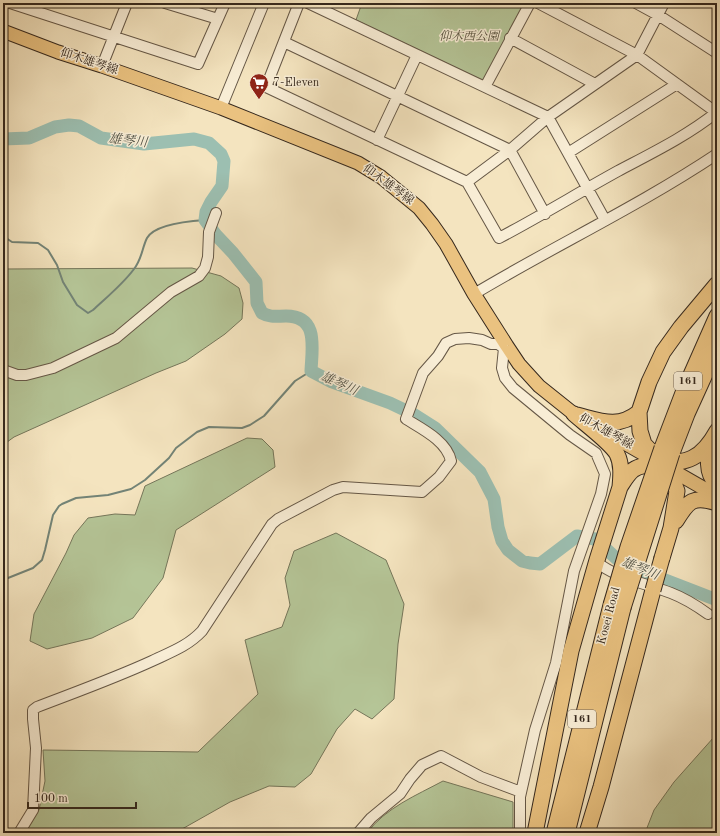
<svg xmlns="http://www.w3.org/2000/svg" width="720" height="836" font-family="'Old Standard TT','Noto Serif JP',serif">
<rect width="100%" height="100%" fill="#f4e4bf"/>
<filter id="stains"><feTurbulence type="fractalNoise" baseFrequency=".005" numOctaves="4"/><feColorMatrix values="0 0 0 0 .2 0 0 0 0 .09 0 0 0 0 .02 0 0 0 .5 -.17"/></filter>
<radialGradient id="worn" r=".72"><stop offset=".6" stop-color="#630" stop-opacity="0"/><stop offset="1" stop-color="#630" stop-opacity=".3"/></radialGradient>
<path fill="#b5c597" stroke="#75765a" d="M362,3H525L485,78L482,80L356,20Z
M192,268L221,276L239,288L243,303L242,319L225,334L186,361L156,373L14,437L3,445V269Z
M247,438L262,439L273,450L275,467L176,530L163,578L133,618L92,638L47,649L30,641L34,614L66,553L74,535L88,518L115,514L135,515L145,486Z
M336,533L386,560L404,604L398,644L394,699L372,719L355,709L337,729L311,774L295,787L269,786L230,802L175,833H23L39,810L45,781L43,750L198,752L258,694L245,640L282,627L290,605L285,578L294,551Z
M714,737H717V833H645L654,810L674,782Z
M443,781L513,802V833H367C385,808 417,795 443,781Z"/>
<g fill="none" stroke-linecap="round" stroke-linejoin="round">
<path stroke="#738376" stroke-width="2" d="M3,236L12,242L38,243L48,250L57,265L63,282L77,305L88,313L93,310C107,297 123,284 134,269C142,259 142,248 147,238C155,224 190,221 205,220
M3,580L33,568L42,560L45,550L53,515L59,506L62,504L76,498L108,495L131,489L145,480L169,458L176,448L197,432L209,427L242,428L250,425L264,416L295,381L311,371
M3,603L4,607L3,624"/>
<path stroke="#9cbfb1" stroke-width="13" d="M3,139L29,138L55,127L69,125L79,126L101,138L144,144L194,139L209,143L221,154L224,161L222,186L211,202L206,212L205,220L216,235L233,253L256,282L257,303L262,313C271,318 277,316 286,316C319,316 312,348 311,371L332,382L390,403L413,414L435,428L480,472L494,499L498,527L502,541L508,550L522,561L530,563L540,564L577,536L595,539L617,559L642,571L717,600"/>
<g stroke="#655746" stroke-width="12">
<path id="minor" d="M10,3L198,64L225,3
M165,3L218,19
M299,3L266,87L467,182L499,238C539,217 578,193 618,171C652,153 687,136 717,112
M308,3L548,117L605,220
M538,3L637,55L717,113
M636,3L658,15L717,53
M510,38L595,84
M284,42L510,150L545,214
M102,66L127,3
M485,87L530,3
M221,108L264,3
M377,140L417,55
M568,153L677,84
M467,182L510,150L548,117L637,55L664,3
M474,294C554,246 639,206 717,154
M504,348L502,368L505,378L513,388L570,435L596,453L605,474L601,494L574,571L556,663L535,730L520,797V833
M3,370L17,375H26L53,368L116,338L171,292L199,276L205,268L208,257L209,232L216,213
M602,566C623,580 648,584 671,593C684,598 697,606 708,614
M19,833L33,810L36,748L33,719V710L37,707C76,692 115,678 152,661C171,652 188,646 202,631L272,524L278,519L333,490L343,487L422,492L439,477L451,461C447,441 422,429 406,419L423,373L438,356L446,343L455,339L469,338L482,340L491,344H498L504,348
M358,833L371,818L400,794L410,779L422,765L441,756L481,777L521,792"/>
</g>
<g stroke="#35281d" stroke-width="15">
<path id="major" d="M3,31L58,52L102,66L221,108L358,163L381,177L419,208L432,224L446,244L474,294L507,346L519,364L539,386L574,414L717,496"/>
</g>
<g stroke="#35281d" stroke-width="17">
<path id="highway" d="M577,415C601,421 618,429 639,412
M712,441C708,457 705,472 717,485
M662,448L683,393L717,316
M672,453L687,414L717,348
M620,487C624,481 627,475 633,470C640,465 648,465 657,465C688,462 701,460 717,431
M676,521C688,501 693,495 717,503
M662,558L671,528L677,491L674,483L663,464L644,444L640,431L639,412L649,382L663,352L681,327L717,284
M535,833L571,651L597,560L620,487C621,476 622,464 617,454C611,443 584,423 574,414
M554,833L611,605
M567,833L623,608
M587,833L601,787L653,590"/>
</g>
<use href="#minor" stroke="#f8edd5" stroke-width="10"/>
<use href="#major" stroke="#eac280" stroke-width="13"/>
<use href="#highway" stroke="#eac280" stroke-width="15"/>
<g stroke="#35281d" stroke-width="17" stroke-linecap="butt">
<path id="highway-bridge" d="M653,590L662,558
M611,605L628,547L662,448
M623,608L672,453"/>
</g>
<use href="#highway-bridge" stroke="#eac280" stroke-width="15"/>
</g>
<defs>
<g id="supermarket-pin" transform="scale(1)"><path d="M0 17L-7.5 6A9.5 9.5 0 1 1 7.5 6Z" fill="#8f2418" stroke="#f8edd5"/><path d="M-6-5.5h2.5l.6 2H6L4.5 2H-2.5L-4.4-4H-6ZM-1.5 3.2a1.3 1.3 0 1 0 .1 0ZM3 3.2a1.3 1.3 0 1 0 .1 0Z" fill="#fff"/></g>
</defs>
<g fill-rule="evenodd">
<use href="#supermarket-pin" x="259" y="83"/>
</g>
<g text-anchor="middle" dominant-baseline="central" stroke-width="3" stroke-linejoin="round" paint-order="stroke">
<g fill="#f8edd5" stroke="#706354" stroke-width="1">
<rect x="674" y="372" width="28" height="18" rx="3"/>
<rect x="568" y="710" width="28" height="18" rx="3"/>
</g>
<g font-size="11" font-weight="bold" fill="#35281d">
<text x="688" y="381">161</text>
<text x="582" y="719">161</text>
</g>
<g font-size="12" font-style="italic" fill="#554f3c" stroke="#f8edd5">
<text x="469" y="37">仰木西公園</text>
</g>
<g font-size="12" fill="#35281d" stroke="#f8edd5">
<text transform="translate(89 62) rotate(18)">仰木雄琴線</text>
<text transform="translate(388 185) rotate(36)">仰木雄琴線</text>
<text transform="translate(606 432) rotate(29)">仰木雄琴線</text>
<text transform="translate(609 616) rotate(-75)">Kosei Road</text>
</g>
<g font-size="12" fill="#35281d" stroke="#f8edd5" text-anchor="start">
<text x="273" y="83">7-Eleven</text>
</g>
<g font-size="13" font-style="italic" fill="#545549" stroke="#f8edd5">
<text transform="translate(128 141) rotate(6)">雄琴川</text>
<text transform="translate(339 384) rotate(24)">雄琴川</text>
<text transform="translate(640 569) rotate(22)">雄琴川</text>
</g>
</g>
<rect width="720" height="836" fill="none" stroke="#f4e4bf" stroke-width="16"/>
<rect x="4" y="4" width="712" height="828" fill="none" stroke="#35281d" stroke-width="2"/>
<rect x="8" y="8" width="704" height="820" fill="none" stroke="#35281d"/>
<path d="M28 802v6h108v-6" fill="none" stroke="#35281d" stroke-width="2"/>
<text x="34" y="802" font-size="12" fill="#35281d" stroke="#f8edd5" stroke-width="3" paint-order="stroke">100 m</text>
<rect width="100%" height="100%" filter="url(#stains)"/>
<rect width="100%" height="100%" fill="url(#worn)"/>
</svg>
